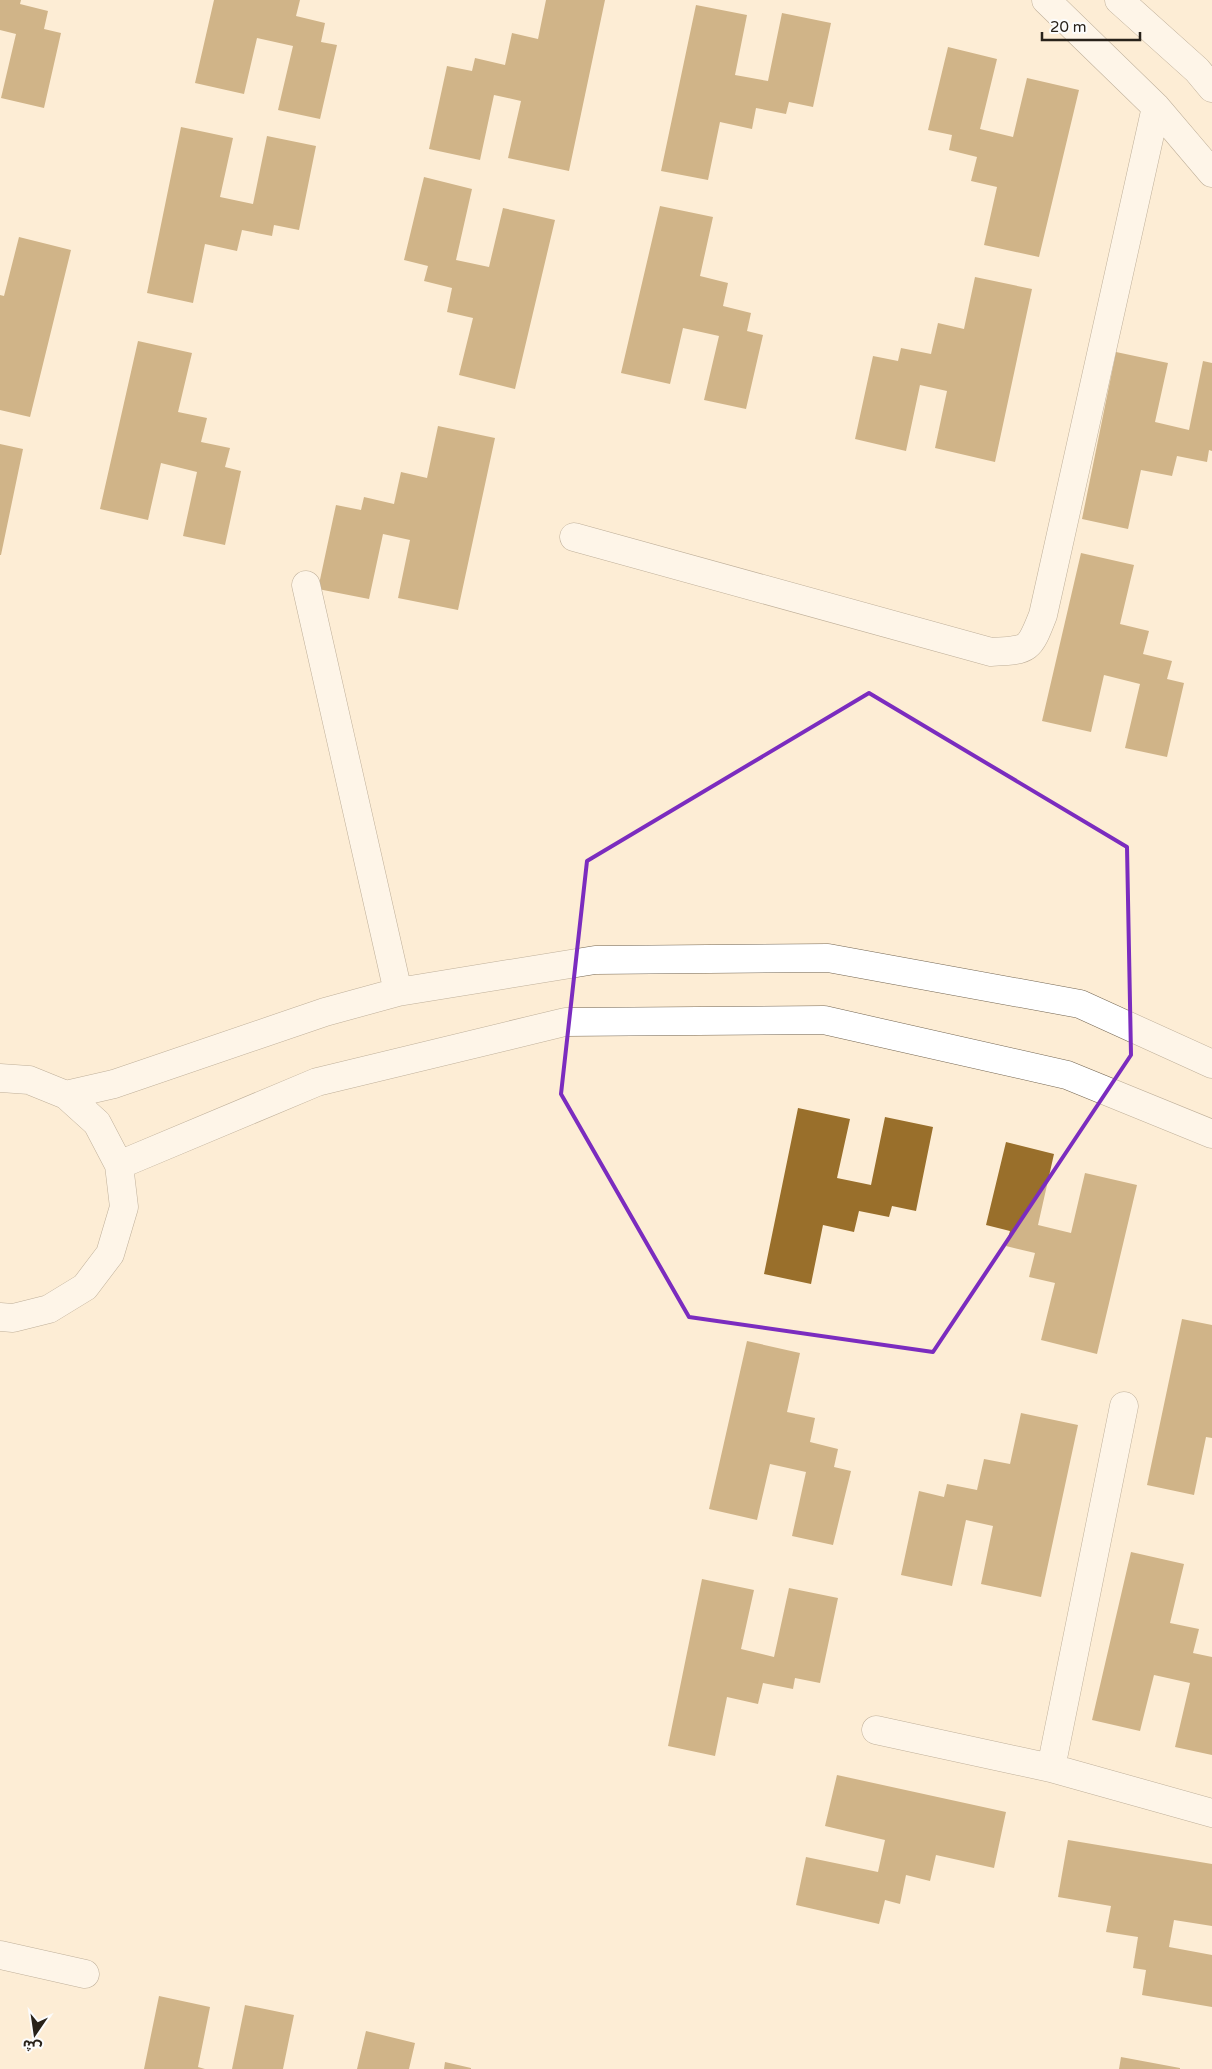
<svg xmlns="http://www.w3.org/2000/svg" width="1212" height="2069" font-family="'Varela Round','Noto Sans Arabic',sans-serif">
<rect width="100%" height="100%" fill="#fdedd5"/>
<path fill="#996f2b" d="M0,0H21L20,4L48,11L44,29L61,33L44,108L1,98L16,34L0,30Z
M214,0H300L296,16L325,23L321,42L337,45L320,119L278,110L293,46L257,38L244,94L195,83Z
M546,0H605L569,171L508,158L521,101L494,95L480,160L429,149L447,66L472,71L475,58L505,65L512,33L538,39Z
M696,5L747,15L735,75L768,81L782,13L831,23L813,107L789,102L786,114L756,108L752,129L720,122L708,180L661,171Z
M948,47L997,59L980,129L1013,137L1027,78L1079,90L1039,257L984,245L997,187L971,181L977,157L949,150L952,135L928,130Z
M181,127L233,138L220,197L253,204L267,136L316,146L299,230L274,225L272,236L242,230L237,251L205,244L193,303L147,293Z
M424,177L472,189L456,260L489,267L503,208L555,220L515,389L459,375L473,318L447,312L452,288L424,281L428,266L404,260Z
M660,206L713,217L700,276L728,283L723,306L751,313L747,331L763,335L746,409L704,400L719,336L683,328L670,384L621,373Z
M19,237L71,250L30,417L0,410V295L4,296Z
M975,277L1032,289L995,462L935,448L947,391L920,385L906,451L855,439L873,356L898,361L901,348L931,354L938,323L964,329Z
M138,341L192,353L178,412L207,418L201,442L230,448L225,467L241,471L225,545L183,536L197,472L161,463L148,520L100,509Z
M1116,352L1168,363L1155,422L1189,430L1203,361L1212,363V451L1209,450L1207,462L1177,456L1172,476L1141,470L1128,529L1082,519Z
M438,426L495,438L458,610L398,598L410,540L383,534L369,599L318,589L336,505L361,510L364,497L394,504L401,472L427,478Z
M0,444L23,449L1,555H0Z
M1081,553L1134,565L1120,624L1149,631L1143,654L1172,661L1167,679L1184,683L1167,757L1125,748L1140,684L1104,675L1091,732L1042,721Z
M798,1108L850,1119L837,1178L871,1185L885,1117L933,1127L916,1211L892,1206L889,1217L859,1211L854,1232L823,1225L811,1284L764,1274Z
M1006,1142L1054,1154L1038,1225L1071,1233L1085,1173L1137,1185L1097,1354L1041,1340L1055,1283L1029,1277L1035,1253L1006,1246L1010,1231L986,1225Z
M1182,1319L1212,1325V1438L1206,1437L1194,1495L1147,1485Z
M747,1341L800,1353L787,1412L815,1418L810,1442L838,1449L834,1467L851,1471L833,1545L792,1536L806,1472L770,1464L757,1520L709,1509Z
M1021,1413L1078,1425L1041,1597L981,1584L993,1526L966,1520L952,1586L901,1575L919,1491L944,1497L947,1484L977,1490L984,1459L1010,1464Z
M1131,1552L1184,1564L1170,1623L1199,1629L1193,1653L1212,1657V1755L1175,1747L1190,1683L1154,1675L1140,1731L1092,1720Z
M702,1579L754,1590L741,1649L774,1657L789,1588L838,1598L820,1683L795,1678L793,1689L763,1683L758,1704L727,1697L715,1756L668,1746Z
M837,1775L1006,1812L994,1868L936,1855L930,1881L906,1875L900,1904L885,1900L879,1924L796,1905L806,1857L878,1872L885,1840L825,1826Z
M1068,1840L1212,1864V1926L1174,1920L1169,1947L1212,1955V2007L1142,1995L1146,1970L1133,1968L1138,1937L1106,1932L1111,1906L1058,1897Z
M159,1996L210,2007L198,2067L205,2069H144Z
M245,2005L294,2015L283,2069H232Z
M366,2031L415,2043L409,2069H357Z
M1121,2057L1180,2068V2069H1119Z
M445,2062L471,2068V2069H444Z"/>
<g fill="none" stroke-linecap="round" stroke-linejoin="round">
<g stroke="#746652" stroke-width="29">
<path id="minor" d="M1046,0L1156,107L1212,173
M1119,0L1197,70L1212,88
M574,537L991,652C1029,650 1029,651 1043,615L1156,107
M306,585L398,992
M0,1078L29,1080L66,1095L97,1123L119,1165L124,1207L110,1254L85,1287L49,1309L13,1318L0,1317
M66,1095L114,1084L325,1012L398,992L595,960L828,958L1080,1004L1212,1064
M119,1165L317,1082L565,1022L824,1020L1067,1075L1212,1134
M876,1730L1051,1768L1212,1813
M1051,1768L1124,1406
M0,1955L85,1974"/>
</g>
<use href="#minor" stroke="#fff" stroke-width="28"/>
</g>
<path d="M0 0H1212V2069H0ZM869,693L1127,847L1131,1055L933,1352L689,1317L561,1094L587,861Z" fill="#fdedd5" fill-opacity=".55" fill-rule="evenodd"/>
<path fill="none" stroke="#7b2cbf" stroke-width="4" stroke-linejoin="round" d="M869,693L1127,847L1131,1055L933,1352L689,1317L561,1094L587,861Z"/>
<g transform="translate(35 2034) rotate(193)" stroke="#fcfcfc" stroke-width="4" paint-order="stroke">
<path d="M0-4L9 19L0 12L-9 19Z" fill="#28221a"/>
<text y="-8" font-size="14" font-weight="bold" text-anchor="middle" fill="#28221a">ش</text>
</g>
<path d="M1042 32v8h98v-8" fill="none" stroke="#28221a" stroke-width="2.5"/>
<text x="1050" y="32" font-size="15" fill="#28221a" stroke="#fcfcfc" stroke-width="4" paint-order="stroke">20 m</text>
</svg>
